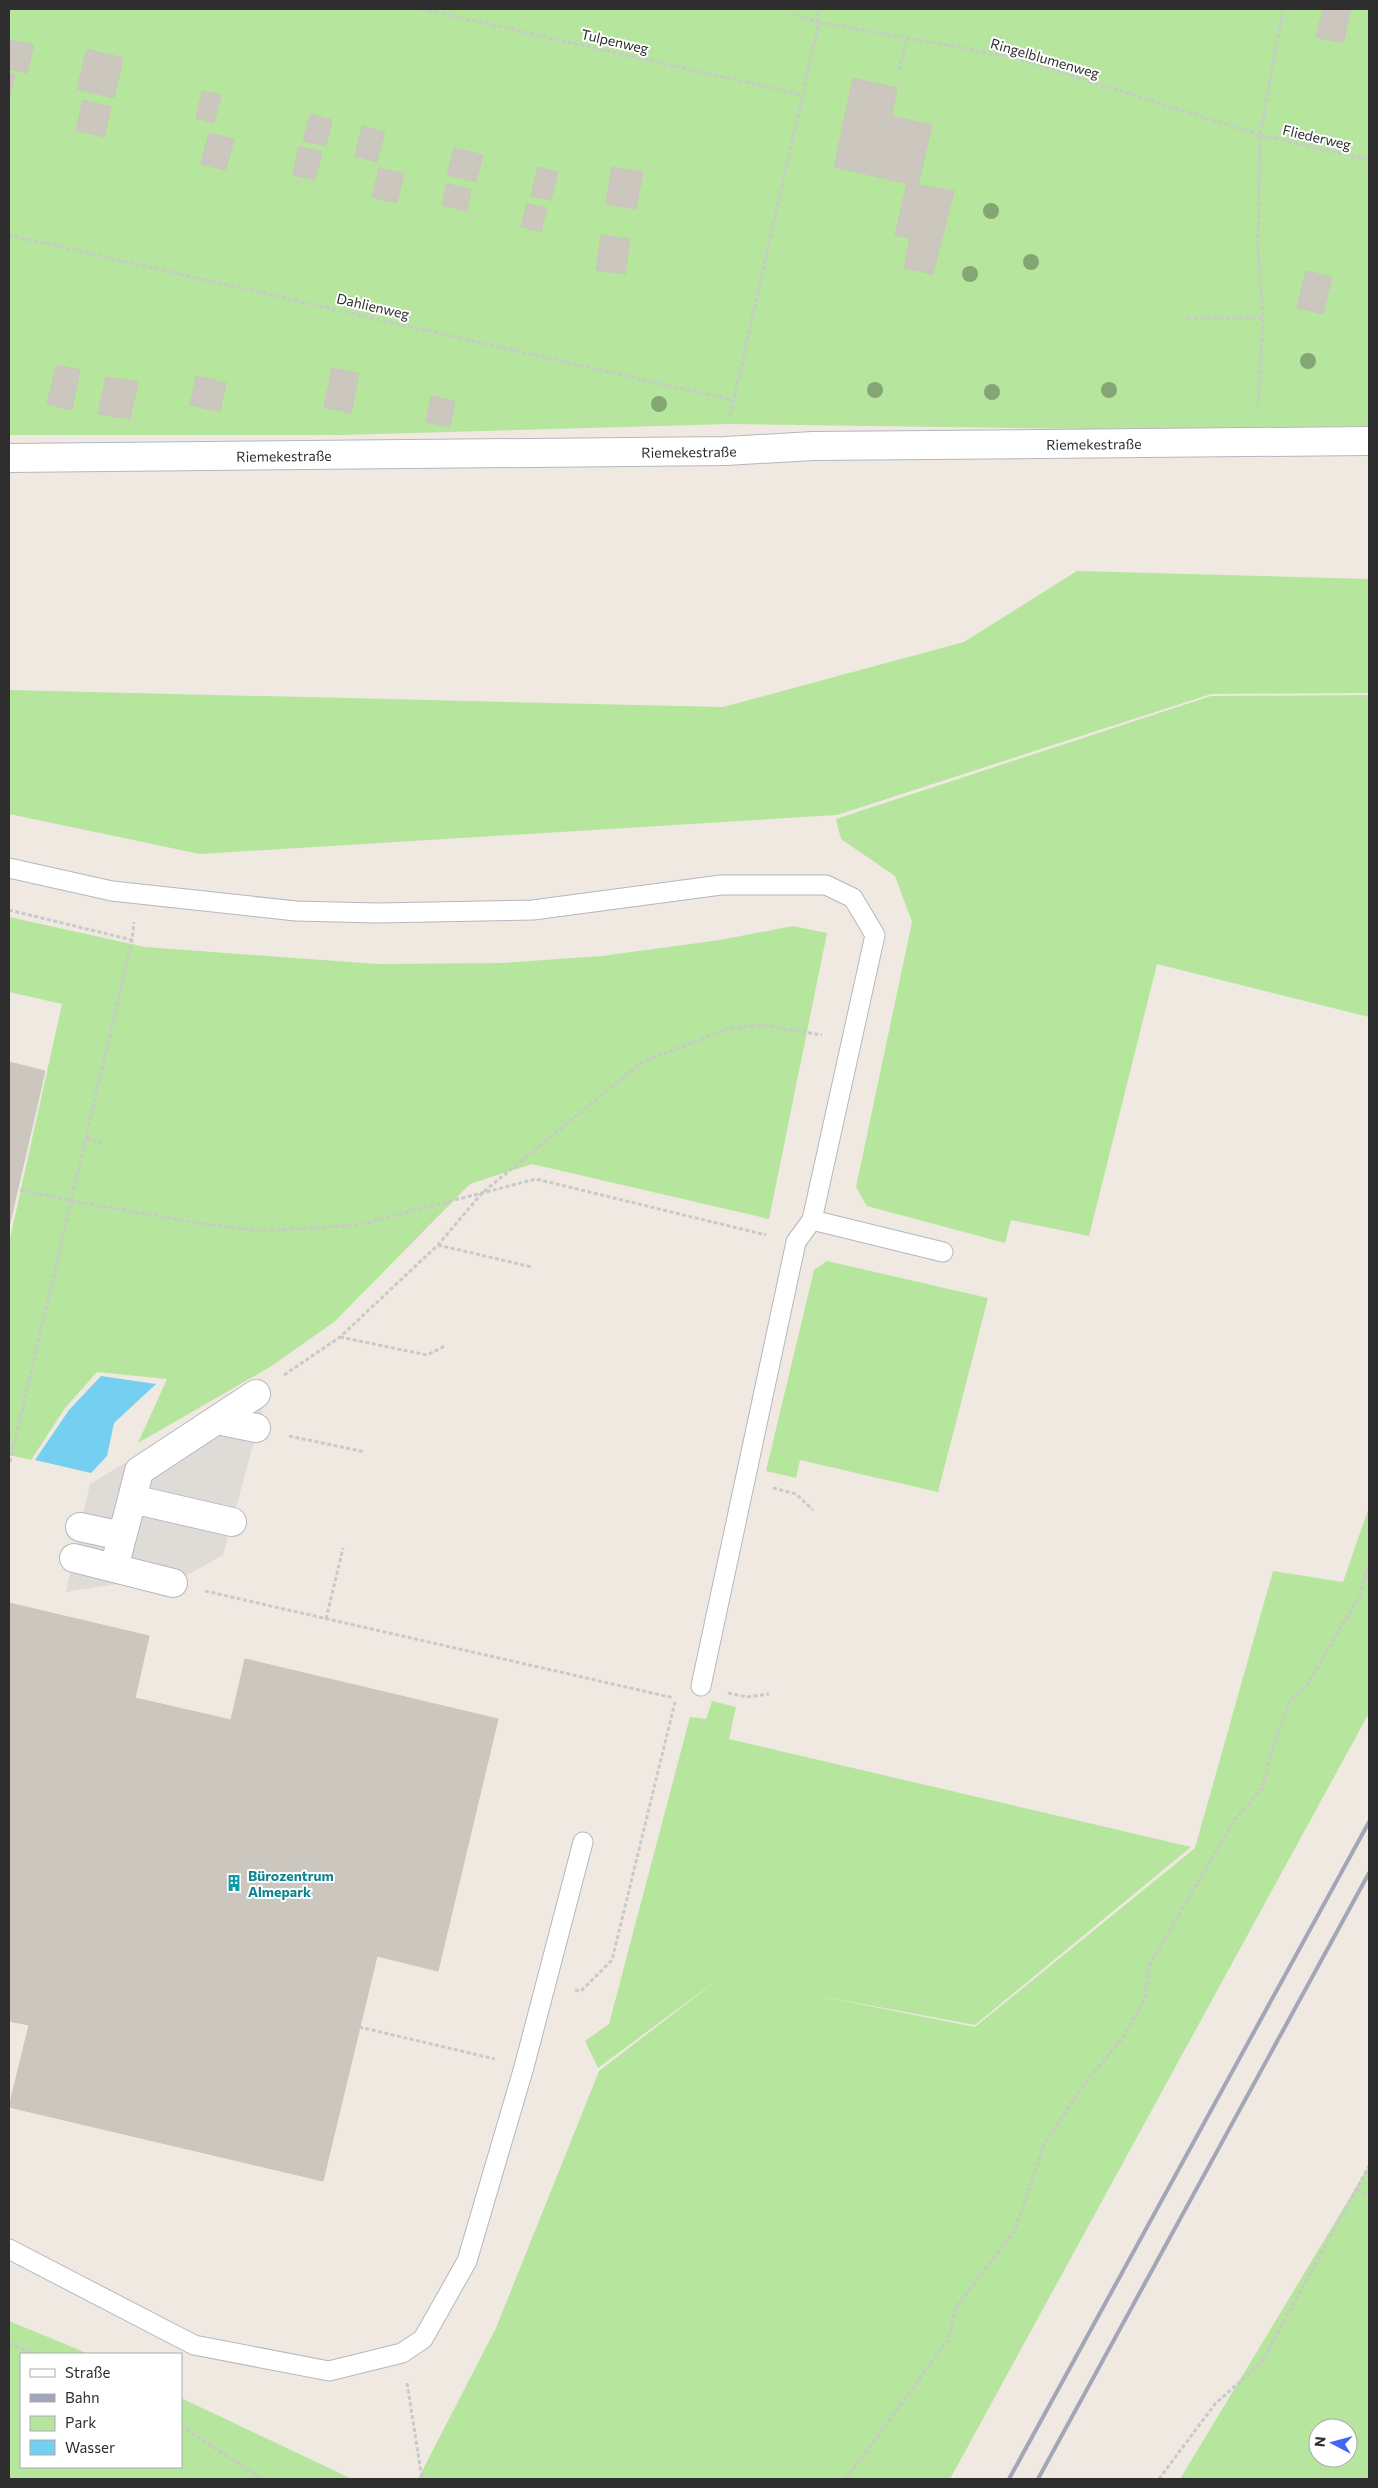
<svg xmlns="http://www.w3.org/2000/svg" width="1378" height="2488" font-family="Commissioner,sans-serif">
<rect width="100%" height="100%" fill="#efe9e1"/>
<path fill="#b6e59e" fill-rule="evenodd" d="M9,9H1369V426L1161,430L729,424L342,435H9Z
M1077,571L1369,579V693L1211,694L837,815L200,854L9,814V690L723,707L964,642Z
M1369,695V1017L1157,964L1089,1236L1011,1220L1005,1243L867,1206L856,1187L912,922L895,876L841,839L836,819L1211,696Z
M9,917L145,947L377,964L501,963L602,956L720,940L793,926L827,933L769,1219L532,1164L470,1184L334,1322L270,1367L138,1443L167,1379L97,1372L65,1408L31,1460L9,1455V1243L62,1004L9,992Z
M827,1261L988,1298L938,1492L800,1460L796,1478L766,1471L814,1270Z
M1369,1507V1713L950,2479H418L496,2328L599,2071L721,1977L598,2068L585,2041L609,2024L690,1717L706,1719L712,1701L736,1707L729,1739L1191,1847L975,2025L809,1994L975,2027L1195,1848L1273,1571L1343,1582Z
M1369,2166V2479H1180ZM1318,2428H1348V2458H1318Z
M9,2321L89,2354H21V2467H181V2398L352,2479H9Z"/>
<path fill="#dfdcd8" d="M265,1401L223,1555L173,1583H123L66,1592L90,1484L217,1407Z"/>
<path fill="#75cff0" d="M101,1376L156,1384L114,1423L107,1456L91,1473L35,1460L69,1410Z"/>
<path fill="#cbc7bf" stroke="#cbc5ba" d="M1323,9H1351L1343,43L1316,37Z
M9,40L34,45L27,73L9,69Z
M87,49L123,58L114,98L77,89Z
M9,73L15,75L9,100Z
M853,78L897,88L892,116L932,125L918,186L834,167Z
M202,91L221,95L214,123L196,118Z
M83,100L111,107L104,137L76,130Z
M310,114L332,120L326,146L303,141Z
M362,126L385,132L377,162L355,156Z
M209,133L234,139L226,170L201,164Z
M299,146L322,152L315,180L293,175Z
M454,148L483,155L476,182L447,175Z
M538,167L558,172L551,200L531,196Z
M612,167L643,172L636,209L606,204Z
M379,168L404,174L397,203L372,197Z
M907,183L954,191L933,274L904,268L910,238L895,235Z
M447,184L471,190L467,211L442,205Z
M527,203L547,208L541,232L521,227Z
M601,235L630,239L625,274L596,270Z
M1306,271L1332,277L1323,314L1297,308Z
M56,365L80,370L72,410L47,404Z
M332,368L359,374L351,413L324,407Z
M196,376L226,383L220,412L190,405Z
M106,377L138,382L130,419L98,414Z
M431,396L455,401L450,427L426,422Z
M9,1062L45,1071L9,1227Z
M9,1603L149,1636L135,1698L231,1720L245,1659L498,1719L438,1971L377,1956L323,2181L9,2107L29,2025L9,2021Z"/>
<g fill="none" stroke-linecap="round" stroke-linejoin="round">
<g stroke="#b4b7c1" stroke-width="21">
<path id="service" d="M9,868L112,891L296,911L378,913L533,910L721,885H826L853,898L875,935L812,1220L943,1252
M701,1686L796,1242L812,1220
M9,2249L194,2345L329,2371L402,2353L423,2339L467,2261L524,2067L583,1842"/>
</g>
<g stroke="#b4b7c1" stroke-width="30">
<path id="pedestrian" d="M217,1420L256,1428
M132,1499L139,1471L256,1394
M80,1527L122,1536
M74,1558L173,1583
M114,1568L132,1499L232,1522"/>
</g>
<g stroke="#b4b7c1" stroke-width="30">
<g id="minor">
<path id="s1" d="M9,458L726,451L813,446L1369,441"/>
</g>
</g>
<path stroke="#c9c9c9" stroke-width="3" stroke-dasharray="4 2.5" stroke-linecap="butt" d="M422,9L802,95
M791,14L819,22L1012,57L1260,135L1369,160
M899,70L907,37
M9,235L732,400
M1187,318H1263
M1258,407L1263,318L1258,248L1260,135L1283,9
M730,416L819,22L817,9
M9,910L132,940
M86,1139L105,1143
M20,1190L72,1201L204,1224L264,1231L357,1225L536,1179L766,1235
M438,1245L532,1267
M340,1337L427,1355L445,1346
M284,1375L340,1337L438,1245L482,1193L642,1062L728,1029L761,1025L822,1035
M289,1436L365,1452
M10,1462L132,940L134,922
M773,1488L796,1494L813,1510
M205,1591L674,1698
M326,1619L343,1548
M728,1693L747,1697L769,1694
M575,1990L581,1991L612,1960L675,1702
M359,2027L495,2059
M1357,2189L1369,2195
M9,2343L35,2354
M407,2383L422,2479
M181,2426L262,2479
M846,2479L948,2340L956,2307L1015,2230L1044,2145L1085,2083L1122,2039L1145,1999L1149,1966L1235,1819L1262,1789L1275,1740L1290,1701L1307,1685L1360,1595L1369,1562
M1159,2479L1215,2404L1261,2363L1369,2166"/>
<use href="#service" stroke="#fff" stroke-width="19"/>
<use href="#pedestrian" stroke="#fff" stroke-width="28"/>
<use href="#minor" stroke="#fff" stroke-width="28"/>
<path stroke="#a3a6b8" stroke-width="4" d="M1009,2479L1369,1822
M1038,2479L1369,1873"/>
</g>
<g fill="#84a574">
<circle cx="991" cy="211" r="8"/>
<circle cx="1031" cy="262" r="8"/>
<circle cx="970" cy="274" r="8"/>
<circle cx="1308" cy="361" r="8"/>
<circle cx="875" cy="390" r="8"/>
<circle cx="1109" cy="390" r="8"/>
<circle cx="992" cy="392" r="8"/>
<circle cx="659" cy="404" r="8"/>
</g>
<defs>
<g id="building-bare" transform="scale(1.35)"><path d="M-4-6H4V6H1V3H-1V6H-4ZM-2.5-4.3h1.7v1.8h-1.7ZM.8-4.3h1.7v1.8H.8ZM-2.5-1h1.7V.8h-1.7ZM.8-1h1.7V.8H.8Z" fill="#0f9aa8" stroke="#fff" stroke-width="2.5" paint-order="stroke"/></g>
</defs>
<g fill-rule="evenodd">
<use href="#building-bare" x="234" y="1883"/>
</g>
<g text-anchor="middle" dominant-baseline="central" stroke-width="4" stroke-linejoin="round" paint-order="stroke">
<g font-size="14" fill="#2e2e2e" stroke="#fff">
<text transform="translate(615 41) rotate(13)">Tulpenweg</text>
<text transform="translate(1045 58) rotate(16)">Ringelblumenweg</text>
<text transform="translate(1317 137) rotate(13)">Fliederweg</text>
<text transform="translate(373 306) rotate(13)">Dahlienweg</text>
<text stroke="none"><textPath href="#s1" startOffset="1085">Riemekestraße</textPath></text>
<text stroke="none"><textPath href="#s1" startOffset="680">Riemekestraße</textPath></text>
<text stroke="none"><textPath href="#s1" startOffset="275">Riemekestraße</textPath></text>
</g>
<g font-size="14" font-weight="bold" fill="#0d838f" stroke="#fff" text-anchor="start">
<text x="248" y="1875">Bürozentrum<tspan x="248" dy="16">Almepark</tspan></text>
</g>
</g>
<rect width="1378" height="2488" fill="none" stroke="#2e2e2e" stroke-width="20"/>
<rect x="20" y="2353" width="162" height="115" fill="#ffffff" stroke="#ababab"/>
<rect x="30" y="2369" width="25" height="8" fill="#ffffff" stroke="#ababab"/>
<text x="65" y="2378" font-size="15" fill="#2e2e2e">Straße</text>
<rect x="30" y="2394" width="25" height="8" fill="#a3a6b8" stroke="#ababab"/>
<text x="65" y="2403" font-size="15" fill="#2e2e2e">Bahn</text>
<rect x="30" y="2416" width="25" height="15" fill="#b6e59e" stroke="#ababab"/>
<text x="65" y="2428" font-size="15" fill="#2e2e2e">Park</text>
<rect x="30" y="2440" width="25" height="15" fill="#75cff0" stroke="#ababab"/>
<text x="65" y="2453" font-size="15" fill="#2e2e2e">Wasser</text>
<g transform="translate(1333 2443) rotate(276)"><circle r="24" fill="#ffffff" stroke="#ababab"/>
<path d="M0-4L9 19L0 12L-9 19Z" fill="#4264fb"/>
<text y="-8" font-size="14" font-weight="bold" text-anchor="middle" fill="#2e2e2e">N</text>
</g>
</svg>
